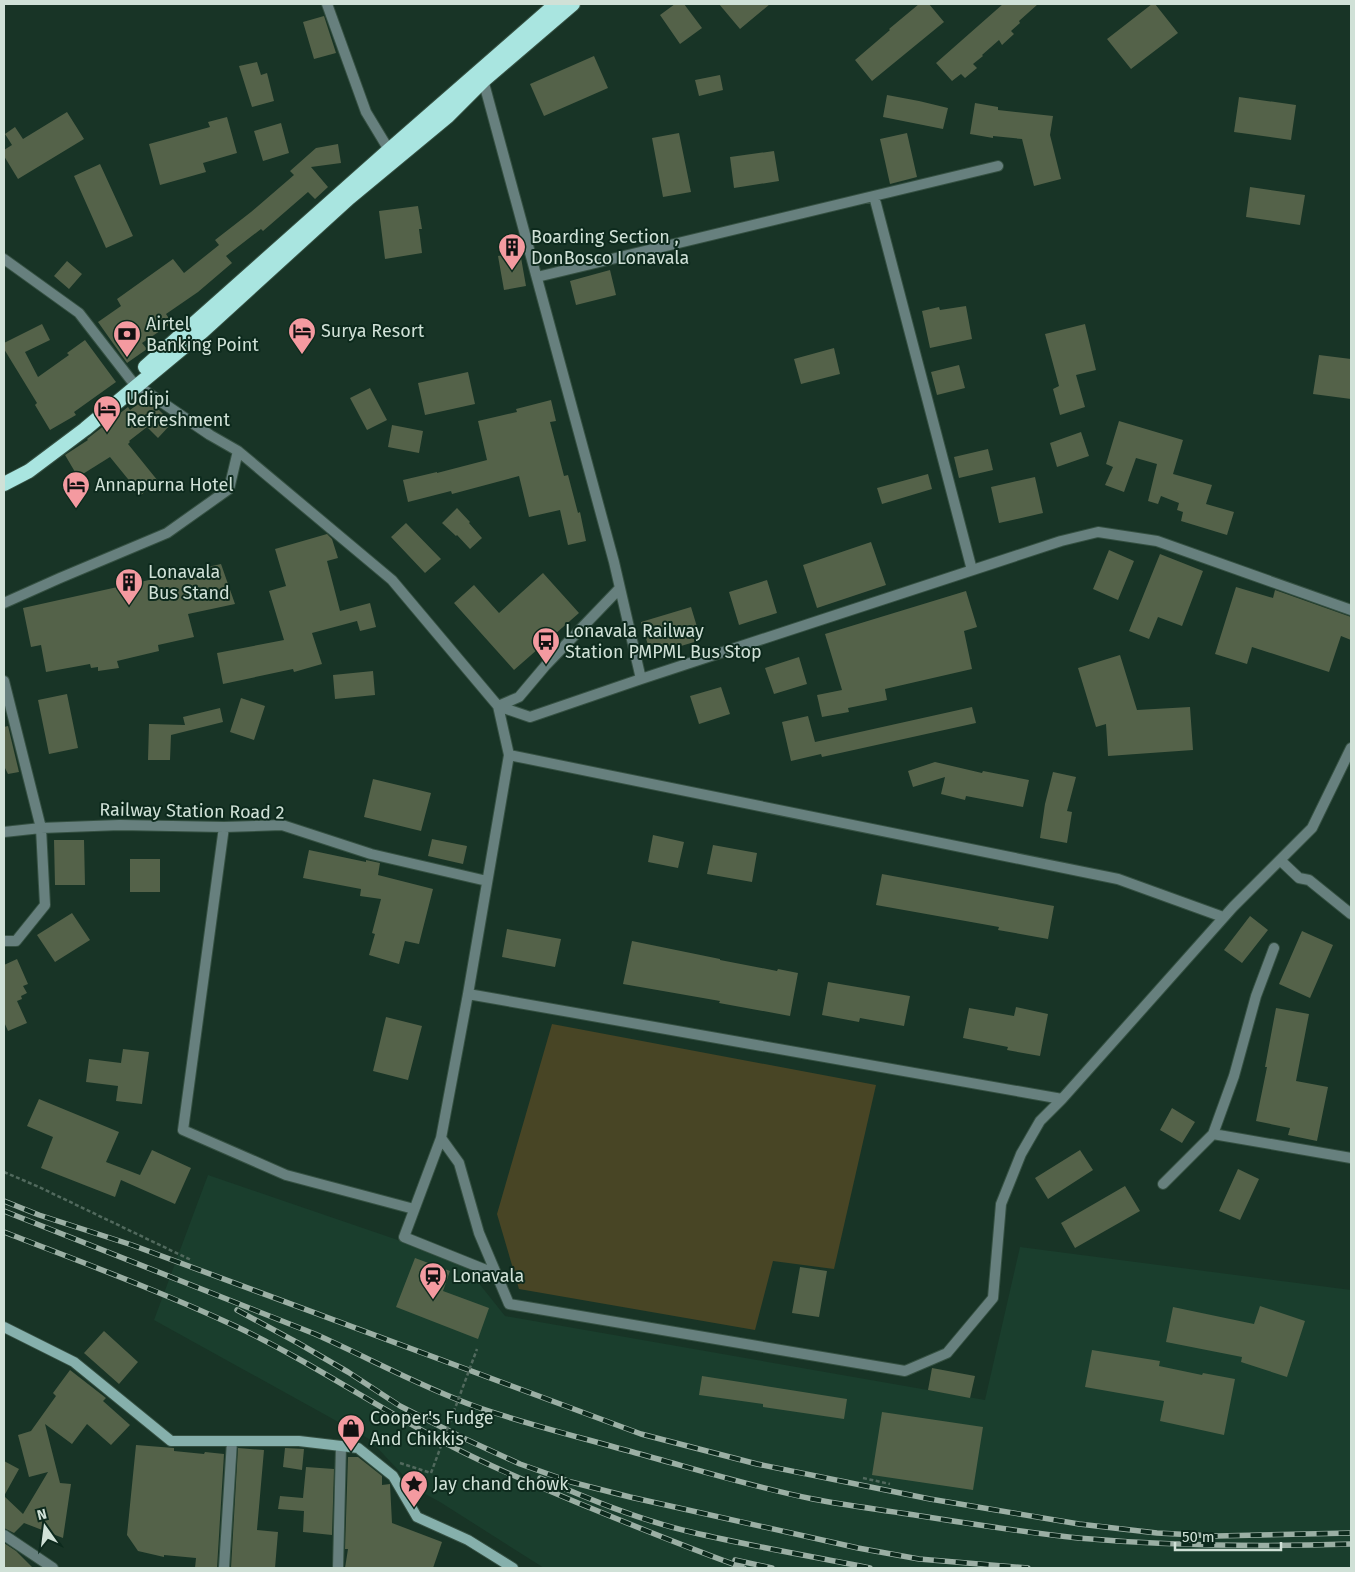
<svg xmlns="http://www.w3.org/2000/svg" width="1355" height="1572" font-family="'Fira Sans',sans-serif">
<rect width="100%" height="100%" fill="#183426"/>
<path fill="#1a3e2d" d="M208,1175L462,1262L505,1316L985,1400L1020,1247L1351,1290V1568H544L440,1502L416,1489L369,1439L154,1320Z"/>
<path fill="#484525" d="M552,1024L876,1085L834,1269L773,1261L755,1330L519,1289L497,1214Z"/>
<path fill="#546249" d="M675,4H684L702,28L680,44L660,15Z
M719,4H770L740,29Z
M919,4H929L944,22L872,81L855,60L890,30L889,29Z
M1003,4H1038L1019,21L1020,23L1011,31L1014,34L1002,45L999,40L982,55L983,56L973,64L977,68L965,78L961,74L952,81L936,63Z
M1152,4H1155L1178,33L1131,69L1107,39Z
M324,16L336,53L314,59L303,22Z
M594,56L608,88L544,116L530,84Z
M257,62L261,75L267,73L274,101L252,107L239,66Z
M720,75L723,90L699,96L695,80Z
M887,95L919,101L948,108L943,129L883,117Z
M1239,97L1296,105L1291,140L1234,132Z
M975,103L998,107V110L1053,116L1050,135L1061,179L1034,186L1022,139L993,136V138L970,134Z
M67,112L84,139L18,179L4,156V150L12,145L5,134L15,127L23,139Z
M227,117L237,153L203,163L206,172L160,185L149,144L210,127L208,122Z
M281,123L289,153L263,161L254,131Z
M679,133L691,192L663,197L652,138Z
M907,133L917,177L890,184L880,139Z
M338,144L341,163L311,167L328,187L315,199L308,192L263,231L261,229L226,256L232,263L198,292L166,314L172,323L142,343L147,349L127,363L98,322L121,306L117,299L173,259L184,273L219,245L215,240L251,212L294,175L290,171L316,148Z
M774,151L779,181L734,188L730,157Z
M100,164L133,236L106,248L74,176Z
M1250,187L1305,195L1300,225L1246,217Z
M418,206L422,229H419L422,253L385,259L379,211Z
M520,252L526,286L504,290L498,256Z
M67,261L82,274L69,289L54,276Z
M610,270L616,295L576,305L570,281Z
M966,306L972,339L930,348L922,311L939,307L940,310Z
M42,324L50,340L25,352L38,377L69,355L67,353L85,340L116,382L74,412L76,415L50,430L35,405L37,403L4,349V343Z
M1085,324L1096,370L1076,375L1085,407L1060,415L1053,389L1059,386L1045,334Z
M834,348L840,374L801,384L794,359Z
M1319,355L1351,359V399L1313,394Z
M959,365L965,388L937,395L931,372Z
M468,372L475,404L425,415L418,383Z
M370,388L387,420L367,430L350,398Z
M145,399L154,405L172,423L158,438L147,427L129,441L130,442L128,444L158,481L141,495L110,457L78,477L65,455L88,440L87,439L128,407L130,410Z
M551,400L556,421L550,422L564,476L568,475L578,513L580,512L586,541L568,545L560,510L529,517L519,476L452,494L451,491L408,502L403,480L437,472V473L487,460L478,421L517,412L516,409Z
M1119,421L1183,440L1173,474L1212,485L1206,504L1234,512L1227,535L1181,521L1183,512L1177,510L1179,503L1161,496L1158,504L1148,501L1157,464L1136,458L1124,492L1105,485L1113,467L1106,464Z
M392,425L423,431L419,453L388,447Z
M1081,432L1089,456L1057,467L1050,443Z
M988,449L993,470L959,478L954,457Z
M928,474L932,489L882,504L877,488Z
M1035,477L1043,513L999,523L991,487Z
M457,508L470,522L469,523L482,538L470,549L457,535L456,536L442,523Z
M406,523L441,559L425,573L391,537Z
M327,534L332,539L338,558L327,561L340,611L370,603L376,627L360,631L357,621L312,633L322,664L294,672L293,669L223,684L217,653L284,640L269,591L286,586L275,549Z
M871,542L886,585L817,608L803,565Z
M1109,550L1134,561L1118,600L1093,589Z
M1160,554L1203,571L1182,626L1158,617L1149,639L1129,631Z
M221,564L235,604L188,614L194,637L158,645L159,651L117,661L119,668L98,671V667L91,668L90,664L46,672L41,645L31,647L23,608Z
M543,573L579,613L514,670L454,603L474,585L499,613Z
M767,580L777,613L739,625L729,592Z
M1236,587L1273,598L1275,590L1351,617V640L1341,636L1329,672L1252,647L1247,664L1215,654Z
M966,591L977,627L964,631L972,669L885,689L887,700L848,708L849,712L822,717L817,695L842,690L825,634Z
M691,607L701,640L651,655L641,622Z
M1120,655L1137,710L1190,707L1193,750L1108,756L1106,724L1096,727L1078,668Z
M799,657L807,684L774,694L765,668Z
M373,671L375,695L335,699L333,675Z
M721,687L730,714L699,724L690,696Z
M67,694L78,748L49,754L38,700Z
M241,698L265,706L254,740L230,732Z
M972,707L976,723L822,757L821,754L791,761L782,722L808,716L815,742Z
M220,708L223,722L171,735L170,760H148L149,724L185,725L183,717Z
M8,726L19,772L8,774L4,766V727Z
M935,762L982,773L983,771L1029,780L1023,807L966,796L965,800L941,794L945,777L913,787L908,771Z
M1053,772L1076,777L1067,811L1072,812L1067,843L1040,838L1045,804Z
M373,779L431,793L421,831L364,817Z
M653,835L684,842L678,868L648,862Z
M432,839L467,846L463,864L428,856Z
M54,840H84L85,885H55Z
M713,845L757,853L752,882L707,874Z
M309,850L366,862V860L380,863L378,875L433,889L419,944L405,941L399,964L369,955L375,934L372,933L381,899L360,896L361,889L303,878Z
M130,859H160V892H130Z
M882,874L1054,906L1048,939L998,930L999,927L876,905Z
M72,913L90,940L55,962L37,935Z
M1250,916L1268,930L1242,963L1224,950Z
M507,929L561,939L555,967L502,957Z
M1302,931L1333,945L1310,998L1279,984Z
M632,941L720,959V960L777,971L778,969L798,973L790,1016L719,1003L720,1001L623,984Z
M17,959L28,984L23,986L27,993L21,996L22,999L17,1001L27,1023L8,1031L4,1022V965Z
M828,982L910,996L904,1026L860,1018L859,1022L822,1015Z
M1016,1007L1048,1014L1040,1056L1007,1050L1008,1047L963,1038L969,1008L1014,1016Z
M1276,1008L1309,1014L1296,1081L1328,1087L1317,1141L1288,1135L1290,1128L1256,1121L1267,1067H1265Z
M386,1017L422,1026L408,1080L373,1071Z
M123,1049L149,1052L142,1104L116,1101L118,1086L86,1082L89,1059L121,1063Z
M39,1099L119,1132L106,1162L140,1175L152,1150L191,1168L175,1204L121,1180L115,1197L41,1168L53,1137L27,1126Z
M1172,1108L1195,1122L1182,1143L1160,1130Z
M1080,1150L1093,1170L1048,1199L1035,1178Z
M1238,1169L1259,1179L1240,1220L1219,1211Z
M1125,1186L1140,1211L1075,1248L1061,1223Z
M415,1258L450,1271L443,1291L489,1308L478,1339L396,1307Z
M800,1267L827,1271L819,1317L792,1313Z
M1260,1306L1305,1321L1287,1377L1241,1362L1242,1357L1166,1342L1173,1307L1254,1324Z
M104,1331L138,1362L119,1384L84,1353Z
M1092,1350L1160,1361L1159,1366L1202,1375L1203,1373L1235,1379L1224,1435L1160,1421L1164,1401L1085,1387Z
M932,1368L975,1376L970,1398L928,1390Z
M70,1370L106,1398L103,1401L130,1425L111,1445L87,1424L72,1444L45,1424L60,1483L71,1484L63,1538L24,1523L14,1533L4,1528V1461L19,1469L4,1496L23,1514L48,1472L29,1477L18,1435L31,1431L56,1396L53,1393Z
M702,1376L847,1399L844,1419L763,1407V1404L699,1395Z
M882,1412L983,1427L973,1490L872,1475Z
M136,1445L174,1448V1451L204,1454L205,1452L224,1454L217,1568H195L196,1558L164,1555V1557L138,1551L127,1535Z
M238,1448L264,1450L257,1530L278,1532L275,1568H231Z
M285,1448L304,1449L302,1470L283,1467Z
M348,1457H358L382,1476V1485L390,1484L392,1523L442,1542L433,1568H345L348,1549H345Z
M306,1467L334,1469L332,1535L303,1532L304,1511L278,1509L280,1496L303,1498Z
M4,1543L16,1551L33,1568H4Z"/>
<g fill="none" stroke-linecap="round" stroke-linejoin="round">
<g stroke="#355042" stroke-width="12">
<path id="minor" d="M482,76L614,562L641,679
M874,196L972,570
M4,259L79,313L131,380L138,386L210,435L238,451L392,580L498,706L509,755L468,994L441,1138L459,1163L479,1233L509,1304L905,1371L947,1353L993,1298L1001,1204L1021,1154L1040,1121L1062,1099L1233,907L1312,828L1351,748
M537,277L998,166
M4,603L60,578L167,533L229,489L238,451
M4,681L41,828L120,825L224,827L282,825L371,854L487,881
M498,706L530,717L641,679L1061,541L1098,532L1157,541L1351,610
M498,706L519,697L546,665L620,588
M509,755L1118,879L1223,917
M224,827L183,1130L286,1175L414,1209
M4,832L41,828L45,905L16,941H4
M1280,860L1299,878L1309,880L1351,914
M468,994L1062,1099
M1213,1134L1351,1158
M441,1138L404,1237L496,1274
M1163,1184L1213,1134L1234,1076L1256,996L1274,948
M4,1535L53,1568
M224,1568L232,1441
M338,1568L341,1446"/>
</g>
<g stroke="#355042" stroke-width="12">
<path id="tertiary" d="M327,4L366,112L392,155"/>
</g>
<g stroke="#355042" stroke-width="12">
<path id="secondary" d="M4,1327L74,1362L171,1441H299L358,1448L393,1476L417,1517L468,1540L513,1568"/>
</g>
<g stroke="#355042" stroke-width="16">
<path id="trunk" d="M145,367L389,150L556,4
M4,484L29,471L85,429L203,331L349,198L448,116L483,81L573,4"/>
</g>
<path stroke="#51695d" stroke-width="2.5" stroke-dasharray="4 2.5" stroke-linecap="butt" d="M4,1172L39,1187L191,1260
M400,1463L431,1473
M863,1478L890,1484"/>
<use href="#minor" stroke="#67807e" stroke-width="10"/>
<use href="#tertiary" stroke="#67807e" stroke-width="10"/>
<use href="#secondary" stroke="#86b0ac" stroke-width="10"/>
<use href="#trunk" stroke="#a9e5e0" stroke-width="14"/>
<g stroke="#9bafa4" stroke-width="5.5">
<path id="rail" d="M4,1201L39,1215L132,1245L641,1434L757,1464L930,1499L1079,1524L1157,1533L1216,1536L1351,1533
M4,1211L315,1334C369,1358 421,1387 477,1407C529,1425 583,1438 636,1453C695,1469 753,1487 813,1499C844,1505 876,1509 908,1514C965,1523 1021,1532 1078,1538C1169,1546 1260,1547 1351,1544
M4,1232C81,1262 160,1291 235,1326C310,1361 379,1409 453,1447C497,1470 542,1488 588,1507C639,1528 691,1549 744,1568
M237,1310L298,1343L348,1372L400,1406L461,1437L520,1464L571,1482L630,1497L858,1548L919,1559L1028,1568
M540,1478C589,1499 639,1520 691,1532C750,1546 810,1556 870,1568
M735,1560L772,1568"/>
</g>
<use href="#rail" stroke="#0d2a1d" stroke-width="4" stroke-dasharray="11" stroke-linecap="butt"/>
<path stroke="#51695d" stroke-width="2.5" stroke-dasharray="4 2.5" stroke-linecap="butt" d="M431,1473L477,1349"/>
</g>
<defs>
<g id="building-pin" transform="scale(1.4375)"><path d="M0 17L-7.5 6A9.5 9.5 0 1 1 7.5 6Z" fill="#f49aa0" stroke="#0d2a1d"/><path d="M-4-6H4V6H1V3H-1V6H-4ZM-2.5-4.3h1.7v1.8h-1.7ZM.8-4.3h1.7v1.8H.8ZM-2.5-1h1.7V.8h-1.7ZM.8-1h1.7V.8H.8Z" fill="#111"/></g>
<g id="hotel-pin" transform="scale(1.4375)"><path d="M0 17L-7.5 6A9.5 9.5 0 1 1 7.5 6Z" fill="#f49aa0" stroke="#0d2a1d"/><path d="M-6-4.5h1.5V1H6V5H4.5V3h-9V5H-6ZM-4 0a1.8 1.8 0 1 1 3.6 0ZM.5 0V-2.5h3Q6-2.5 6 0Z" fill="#111"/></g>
<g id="bank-pin" transform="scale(1.4375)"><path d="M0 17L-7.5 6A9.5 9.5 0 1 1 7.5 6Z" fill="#f49aa0" stroke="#0d2a1d"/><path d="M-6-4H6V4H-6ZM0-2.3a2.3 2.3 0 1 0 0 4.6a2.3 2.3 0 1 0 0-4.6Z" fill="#111"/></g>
<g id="bus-pin" transform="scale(1.4375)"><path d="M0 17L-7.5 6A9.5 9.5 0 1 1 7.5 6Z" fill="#f49aa0" stroke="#0d2a1d"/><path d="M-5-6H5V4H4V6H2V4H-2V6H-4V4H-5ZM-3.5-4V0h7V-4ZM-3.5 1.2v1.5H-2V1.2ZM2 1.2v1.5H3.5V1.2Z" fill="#111"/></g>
<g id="station-pin" transform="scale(1.4375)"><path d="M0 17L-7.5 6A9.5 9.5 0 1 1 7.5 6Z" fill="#f49aa0" stroke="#0d2a1d"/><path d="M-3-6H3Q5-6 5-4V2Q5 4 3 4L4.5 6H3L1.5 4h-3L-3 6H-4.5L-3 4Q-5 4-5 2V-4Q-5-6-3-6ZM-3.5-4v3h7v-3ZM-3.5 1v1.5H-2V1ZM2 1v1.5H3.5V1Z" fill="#111"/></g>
<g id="shop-pin" transform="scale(1.4375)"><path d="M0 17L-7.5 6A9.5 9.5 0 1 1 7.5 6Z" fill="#f49aa0" stroke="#0d2a1d"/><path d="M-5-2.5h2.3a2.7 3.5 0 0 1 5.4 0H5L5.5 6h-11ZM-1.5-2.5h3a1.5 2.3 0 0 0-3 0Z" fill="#111"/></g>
<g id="sight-pin" transform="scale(1.4375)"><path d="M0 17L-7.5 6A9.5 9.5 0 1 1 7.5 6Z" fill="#f49aa0" stroke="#0d2a1d"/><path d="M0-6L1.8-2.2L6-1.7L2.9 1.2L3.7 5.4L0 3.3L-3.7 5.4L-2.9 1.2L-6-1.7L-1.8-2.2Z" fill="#111"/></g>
</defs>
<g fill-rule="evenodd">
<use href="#building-pin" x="512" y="247"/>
<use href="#hotel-pin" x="302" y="331"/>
<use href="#bank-pin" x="127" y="334"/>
<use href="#hotel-pin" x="107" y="409"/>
<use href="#hotel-pin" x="76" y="485"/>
<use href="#building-pin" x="129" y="582"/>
<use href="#bus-pin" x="546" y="641"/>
<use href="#station-pin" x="433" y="1276"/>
<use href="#shop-pin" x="351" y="1428"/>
<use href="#sight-pin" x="414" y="1484"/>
</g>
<g text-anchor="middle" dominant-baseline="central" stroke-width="4" stroke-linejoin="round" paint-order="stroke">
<g font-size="18" fill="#d0e1d7" stroke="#0d2a1d" text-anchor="start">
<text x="531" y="237">Boarding Section ,<tspan x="531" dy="21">DonBosco Lonavala</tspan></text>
<text x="146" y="324">Airtel<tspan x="146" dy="21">Banking Point</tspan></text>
<text x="321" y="331">Surya Resort</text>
<text x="126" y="399">Udipi<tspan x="126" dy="21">Refreshment</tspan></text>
<text x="95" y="485">Annapurna Hotel</text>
<text x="148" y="572">Lonavala<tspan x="148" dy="21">Bus Stand</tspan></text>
<text x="565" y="631">Lonavala Railway<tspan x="565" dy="21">Station PMPML Bus Stop</tspan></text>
<text x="452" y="1276">Lonavala</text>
<text x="370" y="1418">Cooper's Fudge<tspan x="370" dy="21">And Chikkis</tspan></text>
<text x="433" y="1484">Jay chand chowk</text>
</g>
<g font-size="18" fill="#d0e1d7" stroke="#0d2a1d">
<text transform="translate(192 811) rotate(1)">Railway Station Road 2</text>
</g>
</g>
<rect width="1355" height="1572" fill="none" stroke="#d0e1d7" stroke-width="10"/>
<g transform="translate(45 1527) rotate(346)" stroke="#0d2a1d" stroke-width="4" paint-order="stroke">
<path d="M0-4L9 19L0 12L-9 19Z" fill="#d0e1d7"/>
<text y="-8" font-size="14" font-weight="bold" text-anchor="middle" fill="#d0e1d7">N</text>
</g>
<path d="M1175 1542v8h106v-8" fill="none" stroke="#d0e1d7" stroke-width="2.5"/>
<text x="1182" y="1542" font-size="15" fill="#d0e1d7" stroke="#0d2a1d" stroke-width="4" paint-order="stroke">50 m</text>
</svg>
